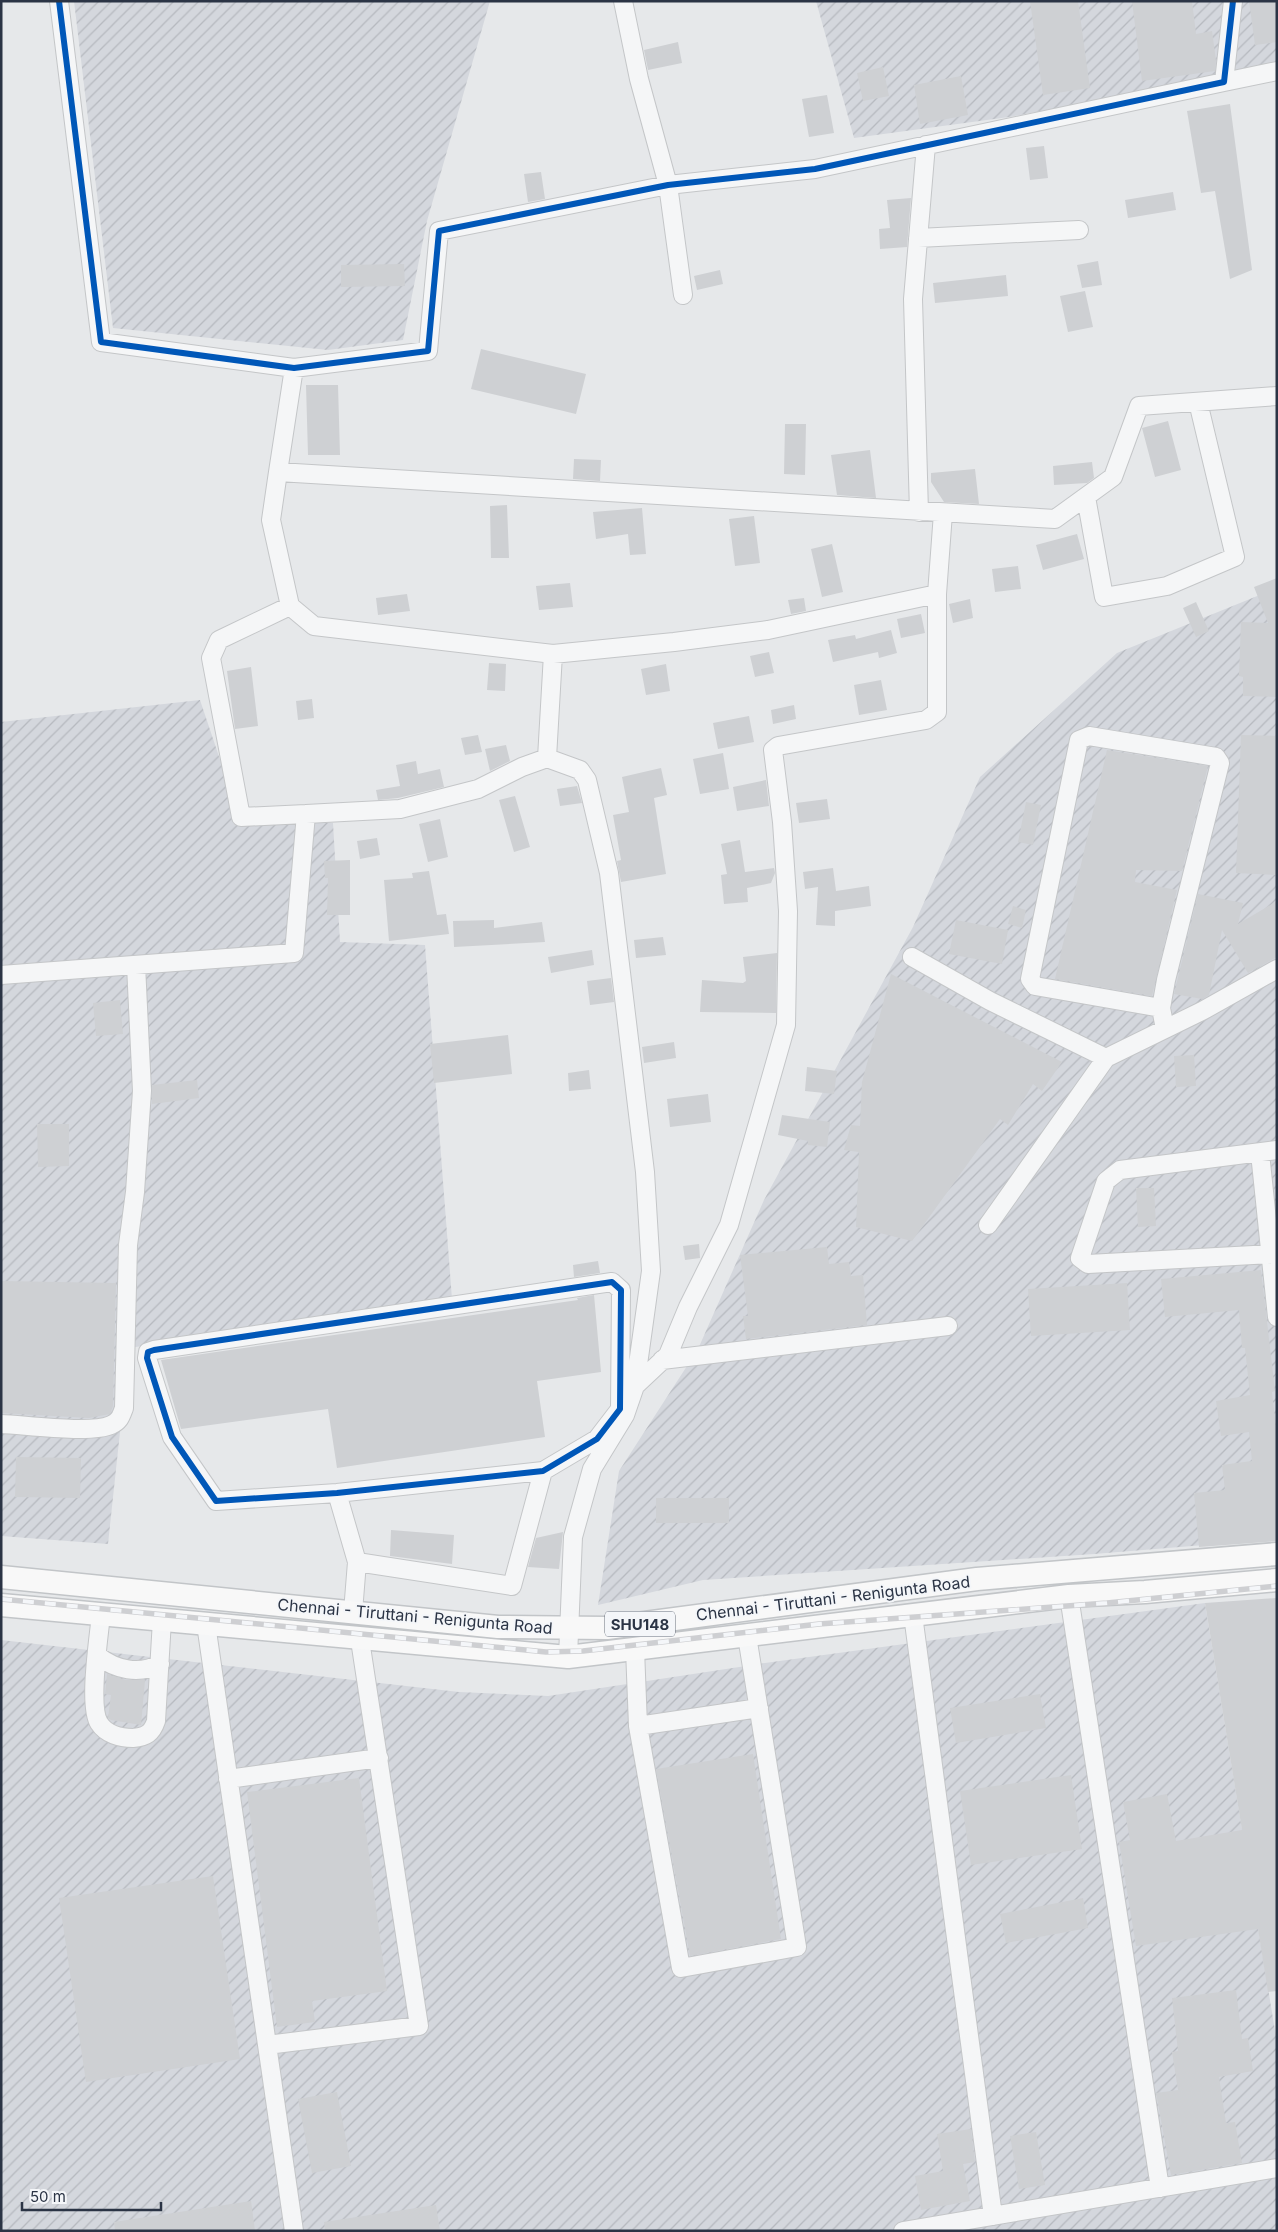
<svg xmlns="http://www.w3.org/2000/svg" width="1278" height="2232" font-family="Inter,sans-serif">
<defs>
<pattern id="industrial-furrows" width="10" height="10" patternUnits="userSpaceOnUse" patternTransform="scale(1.25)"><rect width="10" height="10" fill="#d4d7dd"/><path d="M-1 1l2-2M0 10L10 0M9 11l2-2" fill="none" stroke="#b6b9bf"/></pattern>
</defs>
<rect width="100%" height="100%" fill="#e6e8ea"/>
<path fill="url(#industrial-furrows)" d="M74,1H490L427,221L403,340L328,350L113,328Z
M816,1H1277V67L1009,117L854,138Z
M1277,588V1539L1094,1554L703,1580L598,1605L619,1471L698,1349L764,1200L913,927L980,777L1117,653Z
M200,700L241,822L333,823L340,942L425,945L452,1299L129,1348L108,1544L1,1536V722Z
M1205,1603L1277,2043V2231H1V1640L459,1692L548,1696L765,1663Z"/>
<path fill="#ced0d3" d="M1030,1H1078L1090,88L1043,95Z
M1132,1H1192L1196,34L1212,31L1216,61L1215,71L1142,81Z
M1249,1H1277V42L1255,45Z
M678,42L682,63L648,70L644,50Z
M883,67L889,96L863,101L857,73Z
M961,76L968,115L920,124L914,85Z
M827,95L834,133L809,137L802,99Z
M1230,104L1252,270L1230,279L1215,191L1201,193L1187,111Z
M1044,146L1048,178L1030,180L1026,148Z
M541,172L545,199L528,202L524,174Z
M1173,192L1176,210L1128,218L1125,200Z
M911,198L907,247L880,249L879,229L890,228L887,200Z
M1098,261L1102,285L1082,288L1077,265Z
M404,264L405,286L341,287V265Z
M720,270L723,284L697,290L694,276Z
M1006,275L1008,296L935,303L933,283Z
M1085,291L1093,327L1068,332L1060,296Z
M481,349L586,374L576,414L471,389Z
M306,385H338L340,455H308Z
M1168,421L1181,470L1155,477L1142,428Z
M785,424H806L805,475L784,474Z
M870,450L876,498L837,495L831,455Z
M574,459L601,460L600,481L573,479Z
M1092,462L1094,478L1087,483L1054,485L1053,466Z
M975,469L979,504L944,502L931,482V473Z
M507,505L509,558H491L490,506Z
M642,508L646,554L630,555L628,534L596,539L593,512Z
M754,516L760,563L735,566L729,519Z
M1077,534L1084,559L1043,570L1036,545Z
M832,544L843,592L822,597L811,549Z
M1018,566L1021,589L995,592L992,569Z
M1277,578V697L1243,696V677L1239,676L1241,622L1268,623L1254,587Z
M570,583L573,607L539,610L536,586Z
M407,594L410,611L378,615L376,598Z
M804,598L806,611L791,614L788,600Z
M970,599L973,618L953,623L949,604Z
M1196,602L1209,631L1196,637L1183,608Z
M921,614L925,633L901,638L897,619Z
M891,630L897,653L879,658L878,652L833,662L828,640L855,635L856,639Z
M769,652L774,673L755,677L750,656Z
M489,663L506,664L505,691L487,690Z
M666,664L670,691L646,695L641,669Z
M251,667L258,726L235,729L227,671Z
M881,680L887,710L859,715L854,685Z
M312,699L314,718L298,720L296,701Z
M794,705L796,719L773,724L771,710Z
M749,716L754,742L718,749L713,723Z
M478,735L482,752L465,755L461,738Z
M1241,735L1277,736V875L1236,873Z
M506,745L510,761L490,771L485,749Z
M1107,750L1208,766L1182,871L1136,870L1135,882L1177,890L1152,996L1055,979Z
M723,753L729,789L700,794L693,759Z
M416,761L418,774L440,769L444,787L398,798L378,800L376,790L400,786L396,765Z
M661,768L667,795L654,798L666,874L621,882L617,861L621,860L613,815L629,812L622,777Z
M766,780L769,806L737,811L733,787Z
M577,786L582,803L560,806L557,789Z
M515,796L530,847L514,852L499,800Z
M827,799L830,819L799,823L796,803Z
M1026,802L1041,805L1033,845L1018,842Z
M440,819L448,857L428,862L419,824Z
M377,838L380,855L360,859L357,841Z
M740,840L745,872L774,868L775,873L771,883L747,888L748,902L724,904L721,875L727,874L721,844Z
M350,860V915H327L328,878H325L324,861Z
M833,868L836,891L869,886L871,906L835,911V926L816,925L818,887L805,889L803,872Z
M429,871L437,915L446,914L449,934L389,941L384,880L413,878L412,873Z
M1198,894L1243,903L1238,924L1277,901V957L1248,973L1222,930L1209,995L1202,999L1174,994Z
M1013,906L1026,910L1022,928L1008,924Z
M494,920V928L542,922L545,942L454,947L453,921Z
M956,920L1008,930L1002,964L949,954Z
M663,937L666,955L636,958L634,940Z
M592,950L594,965L551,973L548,957Z
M777,953L776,1013L700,1012L702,980L743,983L746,981L743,957Z
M891,974L1062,1062L1042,1091L1033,1084L1008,1125L1000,1119L912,1241L856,1227L859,1152L844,1150L851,1125L860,1126L862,1082Z
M611,978L614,1002L590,1005L587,981Z
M120,1000L123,1034L96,1036L93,1003Z
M508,1035L512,1074L434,1083L430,1044Z
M674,1042L676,1058L644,1063L642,1047Z
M1194,1055L1196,1086L1176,1087L1174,1056Z
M807,1067L837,1071L834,1094L805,1091Z
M589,1070L591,1089L569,1091L568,1073Z
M197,1080L199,1098L152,1104V1085Z
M708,1094L711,1122L670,1127L667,1099Z
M782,1115L830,1122L827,1147L808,1145V1141L778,1135Z
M37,1124H69V1166L38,1167Z
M1136,1188H1154L1156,1226L1138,1227Z
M699,1244L700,1258L685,1260L683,1246Z
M827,1247L829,1264L849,1262L851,1276L863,1275L867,1325L746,1339L743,1316H748L740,1255Z
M598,1261L600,1273L574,1277L573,1265Z
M1261,1270L1275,1391L1272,1392L1277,1435V1541L1199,1547L1194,1493L1225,1490L1222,1465L1252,1461L1249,1432L1221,1436L1216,1401L1250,1395L1245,1348H1242L1239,1310L1165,1317L1161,1279Z
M1,1281L116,1283L113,1406L110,1414L89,1418L1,1413Z
M1127,1283L1130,1330L1031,1336L1028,1289Z
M594,1295L601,1372L537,1381L545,1437L337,1468L328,1409L181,1429L161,1360L578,1300L577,1298Z
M16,1457L81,1458L80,1498L15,1497Z
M656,1498H729V1523H656Z
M391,1530L454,1535L452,1564L390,1556Z
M563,1532L559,1569L528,1567L536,1538Z
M1277,1598V1991L1268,1992L1258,1929L1136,1946L1119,1842L1130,1840L1123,1802L1167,1794L1176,1841L1242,1830L1205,1603Z
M107,1674L126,1680H145L141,1725L111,1720L108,1718L111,1695L105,1694Z
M1040,1694L1046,1728L956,1743L950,1708Z
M753,1754L781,1939L690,1956L656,1769Z
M1071,1775L1082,1849L971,1865L960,1791Z
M359,1778L387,1991L312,2001L315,2022L277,2027L247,1792Z
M213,1876L240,2059L86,2082L59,1898Z
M1083,1898L1088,1928L1006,1943L1000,1914Z
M1236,1990L1242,2039L1248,2038L1253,2071L1219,2077L1226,2123L1235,2122L1242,2163L1171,2175L1156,2093L1178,2090L1172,2052L1178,2051L1172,1998Z
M337,2092L351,2166L312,2173L298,2099Z
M971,2129L975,2162L963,2164L970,2201L921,2210L915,2176L943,2171L937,2134Z
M1036,2132L1045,2185L1019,2189L1010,2136Z
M251,2201L255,2231H115L114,2222Z
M436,2205L440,2231H325L324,2222Z"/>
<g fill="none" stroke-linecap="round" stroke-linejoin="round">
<g stroke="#c4c6c8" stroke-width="20">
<path id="minor" d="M59,1L101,342L294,368L428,351L439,231L668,185L815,169L1224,82L1233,1
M623,1L639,79L668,185L683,295
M1224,82L1277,71
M918,238L1079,230
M294,368L278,472L1055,519L1113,477L1139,406L1277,396
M278,472L271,520L290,606L314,626L553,654L674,642L768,630L937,594L943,513
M1086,497L1104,597L1167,586L1235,557L1198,402
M919,512L913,299L926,145
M553,654L547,758L580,770L587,780L609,873L645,1172L651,1271L635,1386L625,1415L592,1469L573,1537L568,1657
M306,814L400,809L478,789L522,767L547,758
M912,957L990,1001L1106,1058
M1,975L294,953L306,814L241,817L211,658L219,640L290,606
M1161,1008L1035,986L1030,979L1079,740L1089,736L1216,757L1220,763L1166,980L1161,1008L1165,1029
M1260,1153L1277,1317
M988,1225L1106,1058L1202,1011L1277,969
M1272,1254L1088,1264L1080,1258L1106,1181L1120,1170L1277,1150
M612,1282L621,1290L620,1409L597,1439L543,1471L337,1493L216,1501L172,1437L147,1358L148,1352L154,1350Z
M662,1360L948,1326
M635,1386L668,1355L688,1307L729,1225L786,1025L788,911L782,822L773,750L778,746L926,720L937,712V594
M1,1424C26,1425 91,1434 111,1425C120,1421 121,1416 124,1408L128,1245L135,1192L142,1091L136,965
M337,1493L357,1562L353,1612
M357,1562L512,1586L543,1471
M1069,1596L1160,2188
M101,1614C99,1637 88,1705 99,1723C106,1734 120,1738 133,1738C146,1737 152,1733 156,1721L162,1620
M913,1615L993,2216
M206,1624L294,2231
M635,1649L638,1726L681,1968L797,1947L747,1636
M98,1656C116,1670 139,1675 160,1664
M638,1726L759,1708
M228,1779L379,1758
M267,2045L419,2026L360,1640
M903,2231L1277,2168"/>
</g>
<g stroke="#c2c5c8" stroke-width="25">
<path id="major" d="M1,1577L498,1627L607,1628L977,1579L1277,1554
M1,1605L568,1657L1069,1596L1145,1592L1277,1580"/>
</g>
<use href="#minor" stroke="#f5f6f7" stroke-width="18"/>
<use href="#major" stroke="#f8f8f8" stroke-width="22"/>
<g stroke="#cecfd2" stroke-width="5.5">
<path id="rail" d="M1,1599L546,1652L583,1651L819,1624L1107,1603L1277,1586"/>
</g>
<use href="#rail" stroke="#f4f6f9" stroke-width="4" stroke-dasharray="11" stroke-linecap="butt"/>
<g stroke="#f4f6f9" stroke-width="9">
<path id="cycleway" d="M59,1L101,342L294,368L428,351L439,231L668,185L815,169L1224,82L1233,1
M612,1282L621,1290L620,1409L597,1439L543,1471L337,1493L216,1501L172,1437L147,1358L148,1352L154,1350Z"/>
</g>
<use href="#cycleway" stroke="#0057b8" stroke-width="6"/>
</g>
<g text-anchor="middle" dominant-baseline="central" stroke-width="4" stroke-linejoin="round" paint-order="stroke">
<rect fill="#f4f6f9" stroke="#676e7b" stroke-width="1" x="605" y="1611.5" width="70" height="25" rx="4"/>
<g font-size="15" font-weight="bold" fill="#2b3445">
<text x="640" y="1624">SHU148</text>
</g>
<g font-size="16" fill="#2b3445" stroke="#f4f6f9">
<text transform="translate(833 1598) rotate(-7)">Chennai - Tiruttani - Renigunta Road</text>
<text transform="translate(415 1616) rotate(5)">Chennai - Tiruttani - Renigunta Road</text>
</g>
</g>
<rect width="1278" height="2232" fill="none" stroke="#2b3445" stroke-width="5"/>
<path d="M22 2202v8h139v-8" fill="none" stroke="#2b3445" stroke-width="2.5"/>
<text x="30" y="2202" font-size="15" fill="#2b3445" stroke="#f4f6f9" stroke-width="4" paint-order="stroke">50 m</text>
</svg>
